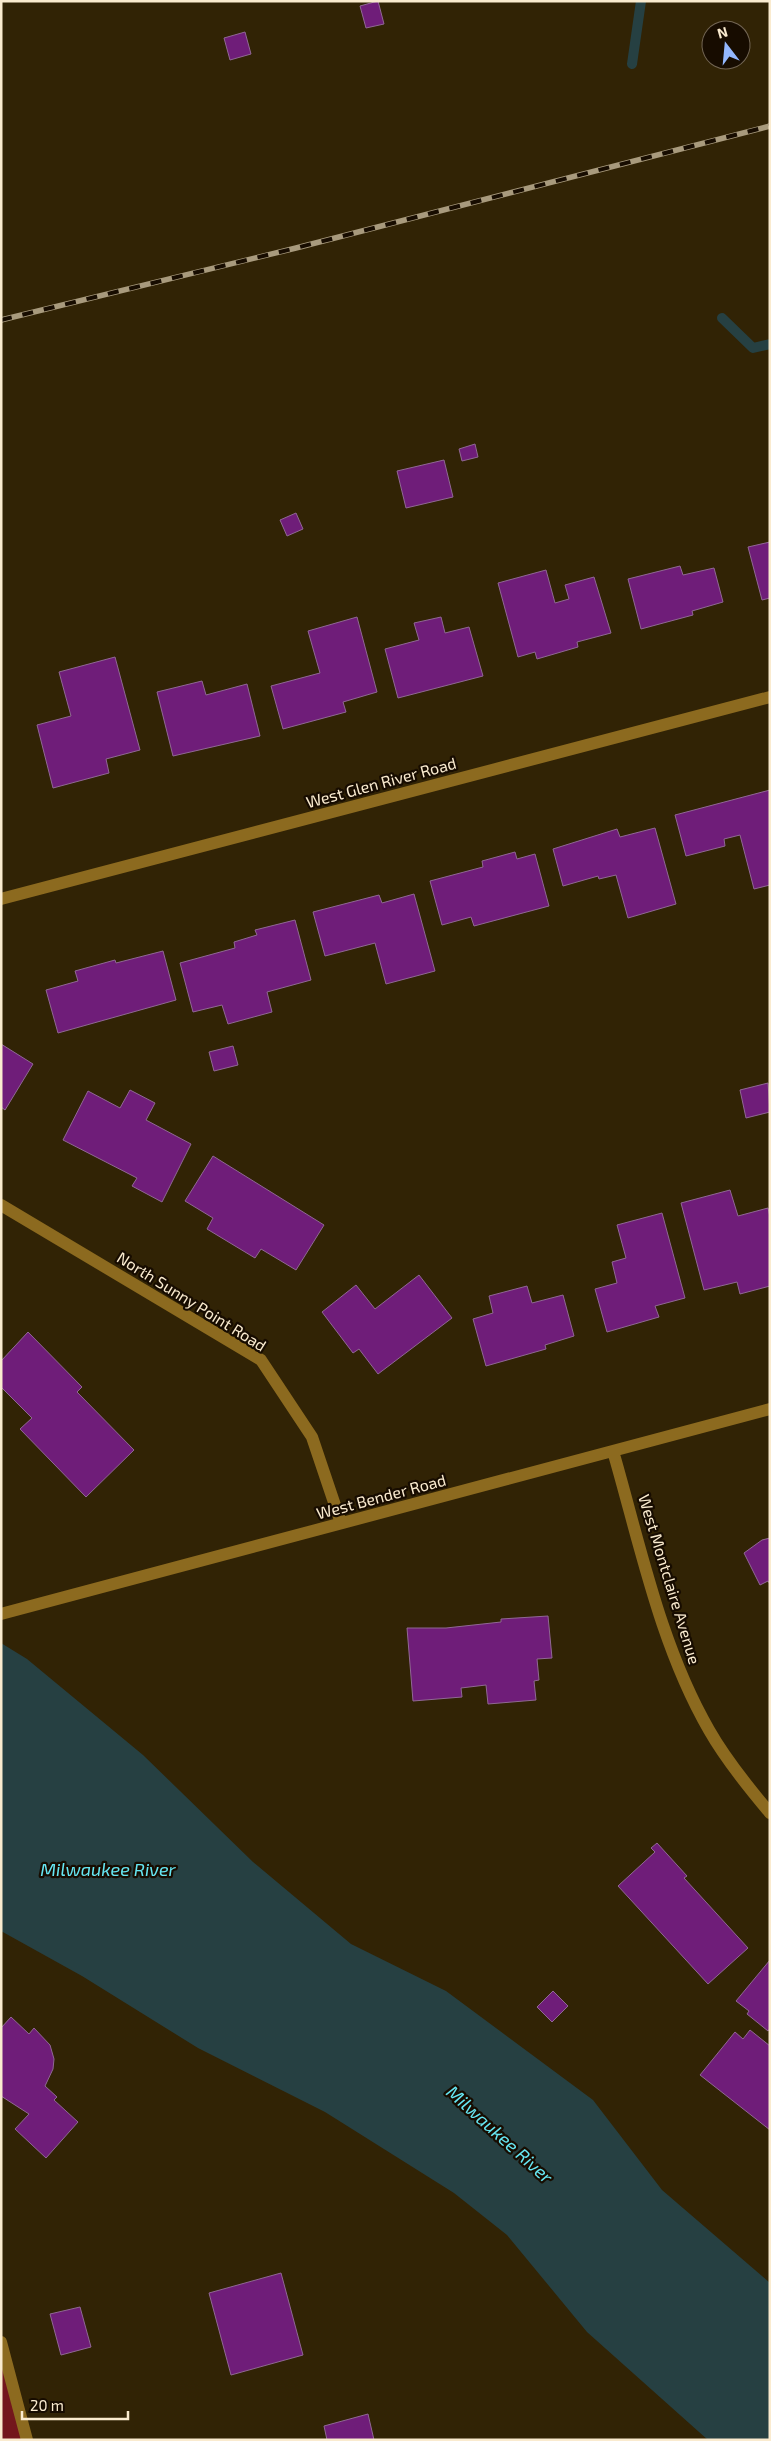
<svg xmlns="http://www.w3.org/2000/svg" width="771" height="2441" font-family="'Exo 2',sans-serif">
<rect width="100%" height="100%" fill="#312305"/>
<path fill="#73161c" d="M1,2358L22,2440H1Z"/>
<path fill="#264042" d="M1,1643L27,1659L143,1755L253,1862L351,1944L446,1991L593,2100L662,2190L770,2283V2440H708L587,2332L507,2235L454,2193L325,2112L198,2048L82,1976L1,1931Z"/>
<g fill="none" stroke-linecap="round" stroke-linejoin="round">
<path stroke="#264042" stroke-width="10" d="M632,64L641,1
M722,318L753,348L770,344"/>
</g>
<path fill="#6f1d79" stroke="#906894" d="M378,1L384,24L366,28L360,6Z
M245,32L251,54L230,60L224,38Z
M475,444L478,457L462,461L459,449Z
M444,460L453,497L406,508L397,471Z
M296,513L303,529L287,536L280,520Z
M770,542V598L762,600L748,547Z
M680,566L683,575L714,568L723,602L692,611L693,615L641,629L628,579Z
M546,570L555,603L569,599L565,585L594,577L611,633L577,642L578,647L537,659L535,652L518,657L498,583Z
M357,617L377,692L343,702L346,712L283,729L271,686L320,673L308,631Z
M441,617L445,633L469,627L483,676L398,698L385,649L419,640L414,623Z
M115,657L140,750L106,759L109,773L53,788L37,725L71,716L59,672Z
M202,681L206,695L247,684L260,736L173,756L157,692Z
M770,790V885L754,889L740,835L724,839L725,846L686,856L675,815Z
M655,828L676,904L628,918L616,875L599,879L598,876L563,886L553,849L617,829L620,837Z
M515,852L517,859L535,854L549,906L474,926L471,917L442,925L430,881L483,867L482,861Z
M414,894L435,971L386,984L375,943L325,956L313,912L379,895L382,903Z
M295,920L311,980L267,992L272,1012L228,1024L222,1005L193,1012L180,963L235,948L234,942L257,935L255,930Z
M163,951L176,1000L58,1033L46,990L78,981L75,971L115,960L116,963Z
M1,1044L33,1064L5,1110L1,1107Z
M233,1046L238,1065L214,1071L209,1052Z
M768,1083L770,1112L746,1118L740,1090Z
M130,1090L155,1103L146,1120L191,1144L162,1202L132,1186L137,1178L63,1140L88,1091L120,1108Z
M213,1156L324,1225L296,1270L261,1249L255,1258L207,1229L213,1218L185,1201Z
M730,1190L738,1216L768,1208L770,1217V1286L740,1294L737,1282L704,1290L681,1203Z
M662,1213L685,1298L655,1306L659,1317L607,1332L595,1289L617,1283L612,1262L626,1258L617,1225Z
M419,1275L452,1318L378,1374L359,1349L353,1353L322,1312L356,1285L375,1309Z
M527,1286L532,1303L563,1295L574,1336L545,1345L546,1349L486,1366L473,1319L493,1313L489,1296Z
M28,1332L82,1387L77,1392L134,1450L86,1497L20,1429L32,1418L1,1387V1361Z
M770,1538V1584L768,1581L760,1585L744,1553L762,1540Z
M548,1616L552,1658L537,1659L539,1680L534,1681L536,1700L488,1704L486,1685L461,1688L462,1697L413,1701L407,1628H446L501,1622V1619Z
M657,1843L687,1876L684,1878L748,1948L708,1984L618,1886L655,1852L651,1848Z
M770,1960V2028L768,2031L747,2014L749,2011L736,2001Z
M553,1991L568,2006L552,2022L537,2007Z
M11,2017L29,2034L34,2028L50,2045L54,2059L53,2069L45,2086L57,2097L54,2100L78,2122L46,2158L15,2129L29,2114L1,2096V2028Z
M750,2030L770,2046V2130L700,2075L735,2032L743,2039Z
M281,2273L303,2355L231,2375L209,2293Z
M80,2307L91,2347L61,2355L50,2314Z
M368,2414L374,2440H327L324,2426Z"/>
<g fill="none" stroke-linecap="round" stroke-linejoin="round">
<path stroke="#8c6a1f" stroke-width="12" d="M1,899L770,697
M1,1205L261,1360L312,1437L341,1523
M613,1451C640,1544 660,1645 709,1730C726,1760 748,1787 770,1813
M1,1614L770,1409
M1,2342L27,2440"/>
<g stroke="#a89a7d" stroke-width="5.5">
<path id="rail" d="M1,320L296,248L770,126"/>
</g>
<use href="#rail" stroke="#170c00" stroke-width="4" stroke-dasharray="11" stroke-linecap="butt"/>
</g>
<g text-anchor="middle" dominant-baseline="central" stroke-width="4.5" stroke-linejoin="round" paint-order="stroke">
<g font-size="16" fill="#faebcf" stroke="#170c00">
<text transform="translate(381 782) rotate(-15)">West Glen River Road</text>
<text transform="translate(192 1301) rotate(32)">North Sunny Point Road</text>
<text transform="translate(381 1496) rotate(-15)">West Bender Road</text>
<text transform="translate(670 1579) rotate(73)">West Montclaire Avenue</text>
</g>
<g font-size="18" font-style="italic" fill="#66e7f3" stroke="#170c00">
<text x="108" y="1869">Milwaukee River</text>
<text transform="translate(500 2134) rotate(42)">Milwaukee River</text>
</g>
</g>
<rect width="771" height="2441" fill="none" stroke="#faebcf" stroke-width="5"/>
<g transform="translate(726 45) rotate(344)"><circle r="24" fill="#170c00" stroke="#726553"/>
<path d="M0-4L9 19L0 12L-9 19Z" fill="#93b7fd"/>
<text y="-8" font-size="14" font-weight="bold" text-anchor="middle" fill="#faebcf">N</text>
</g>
<path d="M22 2411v8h106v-8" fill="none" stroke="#faebcf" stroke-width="2.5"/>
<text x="30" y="2411" font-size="15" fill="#faebcf" stroke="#170c00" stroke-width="4" paint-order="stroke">20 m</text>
</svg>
